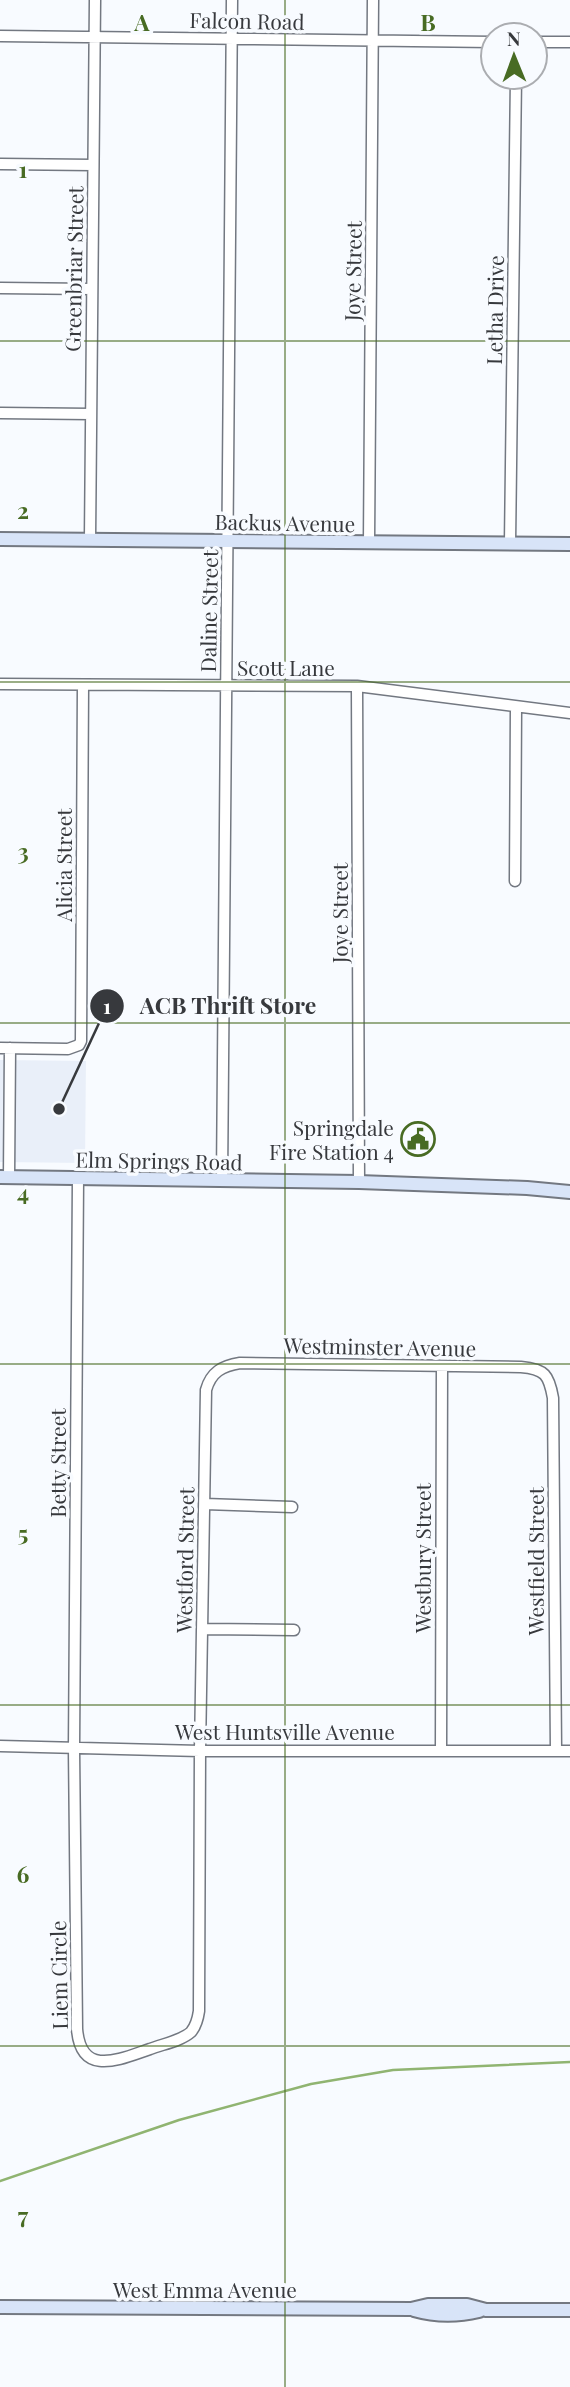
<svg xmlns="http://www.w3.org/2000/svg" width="570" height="2387" font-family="'Playfair Display',serif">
<rect width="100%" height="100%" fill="#f8fbff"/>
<path fill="#e9eff9" d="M0,1060L86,1061L85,1163L0,1162Z"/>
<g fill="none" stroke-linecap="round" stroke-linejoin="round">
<path stroke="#90b471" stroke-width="2.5" d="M0,2181L179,2120L311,2084L393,2070L570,2062"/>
<g stroke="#737881" stroke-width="13">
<path id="street" d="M0,36L493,42
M535,42H570
M0,164L93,165
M0,288L92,289
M0,413L91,414
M90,539L95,0
M369,542L373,0
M510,543L516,77
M0,684L357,686L570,713
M357,686L359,1182
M515,881L516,707
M0,1048L68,1049L79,1045L81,1041L83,685
M9,1178L10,1048
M78,1179L74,1749L77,2029C81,2078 120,2059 150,2049C163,2044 181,2041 191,2032C196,2026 198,2018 199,2011L200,1751L206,1390C211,1372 222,1366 240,1363L521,1367C545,1369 549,1375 553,1398L556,1750
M222,1181L232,0
M205,1504L292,1507
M202,1629L294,1630
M0,1746L200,1751H570
M441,1751L442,1366"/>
</g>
<g stroke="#737881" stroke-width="16">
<path id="secondary" d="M0,539L570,544
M0,1177L359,1182L527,1188L570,1192
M0,2307L411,2309L428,2305H467L486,2310H570
M414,2310C435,2316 458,2316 479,2311"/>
</g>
<use href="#street" stroke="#fff" stroke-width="10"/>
<use href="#secondary" stroke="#d8e4f8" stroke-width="12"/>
</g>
<path fill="none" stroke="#486b23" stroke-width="2" stroke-opacity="0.55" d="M285,0V2387M0,341H570M0,682H570M0,1023H570M0,1364H570M0,1705H570M0,2046H570"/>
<defs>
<g id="civic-ring" transform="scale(1.75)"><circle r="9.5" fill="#f8fbff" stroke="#486b23" stroke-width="1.5"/><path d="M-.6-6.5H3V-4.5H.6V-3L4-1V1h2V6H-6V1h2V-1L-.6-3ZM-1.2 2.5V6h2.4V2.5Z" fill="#486b23"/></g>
</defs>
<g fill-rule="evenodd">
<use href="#civic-ring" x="418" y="1139"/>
</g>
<g text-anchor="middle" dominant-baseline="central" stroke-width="7" stroke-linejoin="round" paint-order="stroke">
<g font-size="21" fill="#37393d" stroke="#f8fbff">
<text transform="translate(247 20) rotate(1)">Falcon Road</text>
<text transform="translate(73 269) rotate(-89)">Greenbriar Street</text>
<text transform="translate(352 271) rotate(-89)">Joye Street</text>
<text transform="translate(494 310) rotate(-89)">Letha Drive</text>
<text transform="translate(285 522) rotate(1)">Backus Avenue</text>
<text transform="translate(208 611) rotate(-89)">Daline Street</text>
<text x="286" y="667">Scott Lane</text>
<text transform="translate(63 865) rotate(-90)">Alicia Street</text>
<text transform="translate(339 913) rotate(-90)">Joye Street</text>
<text transform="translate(159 1160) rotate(1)">Elm Springs Road</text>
<text transform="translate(380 1346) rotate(1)">Westminster Avenue</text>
<text transform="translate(57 1463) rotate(-90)">Betty Street</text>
<text transform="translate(422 1558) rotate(-90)">Westbury Street</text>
<text transform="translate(184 1560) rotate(-89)">Westford Street</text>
<text transform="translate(535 1561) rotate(-90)">Westfield Street</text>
<text x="285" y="1731">West Huntsville Avenue</text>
<text transform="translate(58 1975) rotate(-91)">Liem Circle</text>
<text x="205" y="2289">West Emma Avenue</text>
</g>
<g font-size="21" fill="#37393d" stroke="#f8fbff" text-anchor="end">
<text x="394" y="1127">Springdale<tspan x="394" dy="24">Fire Station 4</tspan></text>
</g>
</g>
<g font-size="23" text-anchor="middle" font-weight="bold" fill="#486b23" stroke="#f8fbff" stroke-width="7" stroke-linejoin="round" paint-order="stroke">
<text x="142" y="31">A</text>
<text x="428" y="31">B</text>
<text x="23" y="178">1</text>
<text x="23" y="519">2</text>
<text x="23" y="860">3</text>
<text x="23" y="1201">4</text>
<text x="23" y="1542">5</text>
<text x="23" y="1883">6</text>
<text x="23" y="2224">7</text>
</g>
<path fill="none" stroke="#37393d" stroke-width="2.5" d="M59 1109L107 1006"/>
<g fill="#37393d" stroke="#f8fbff" stroke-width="2.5">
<circle cx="59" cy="1109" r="7"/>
<circle cx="107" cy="1006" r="18"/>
</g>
<g font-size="21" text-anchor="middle" font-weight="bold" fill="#fff">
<text x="107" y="1014">1</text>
</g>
<g font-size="23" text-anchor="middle" font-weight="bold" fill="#37393d" stroke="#f8fbff" stroke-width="7" stroke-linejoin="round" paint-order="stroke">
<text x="228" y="1014">ACB Thrift Store</text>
</g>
<g transform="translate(514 56) rotate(359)"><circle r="33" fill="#f8fbff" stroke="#abadb1" stroke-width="2"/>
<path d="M0-5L12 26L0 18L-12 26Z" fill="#486b23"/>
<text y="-10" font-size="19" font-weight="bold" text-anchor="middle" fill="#37393d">N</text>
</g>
</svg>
